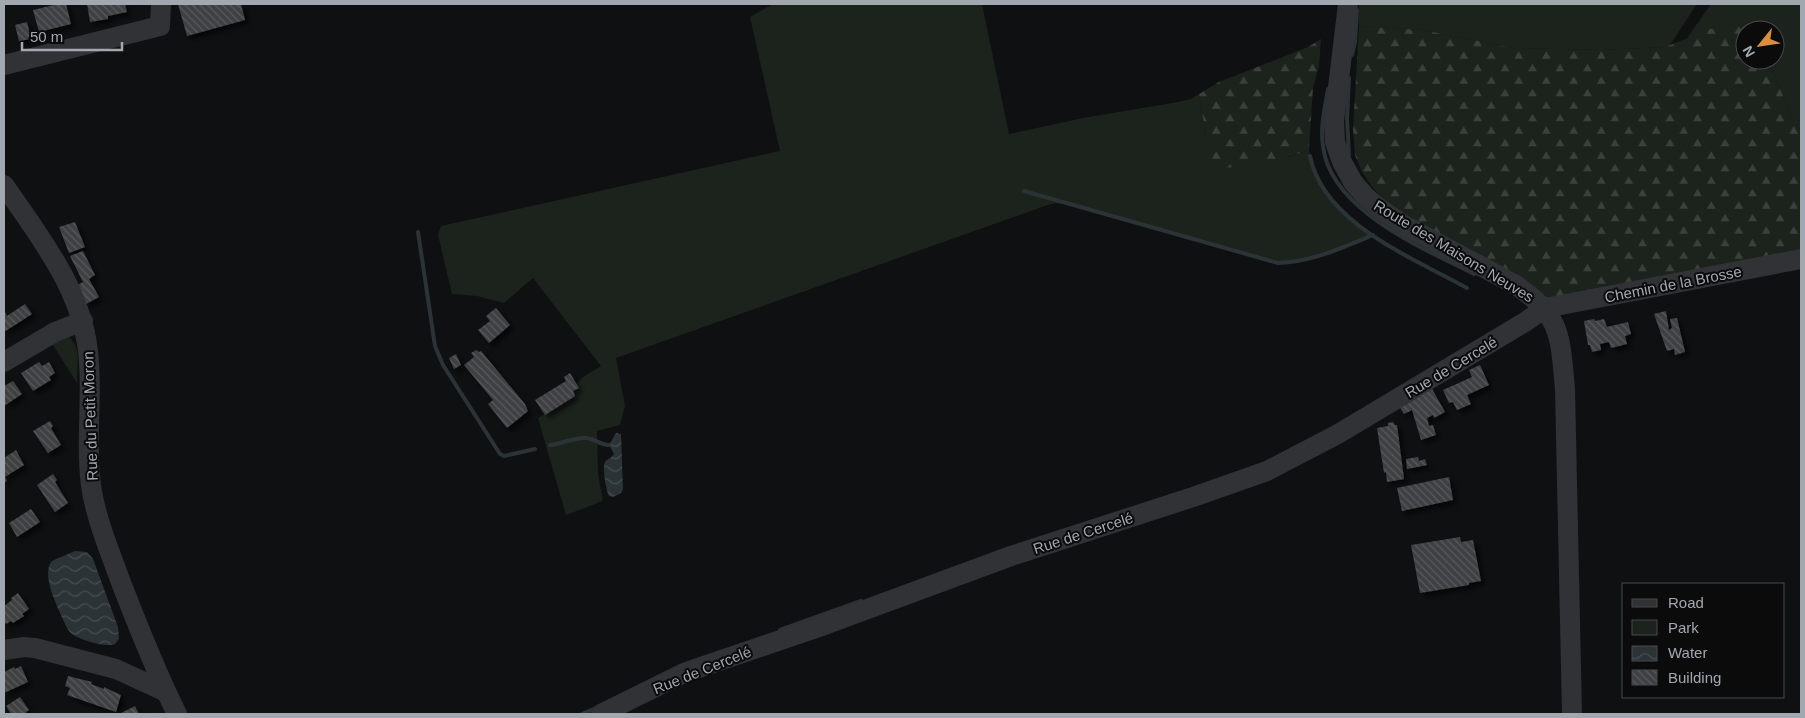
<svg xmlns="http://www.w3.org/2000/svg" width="1805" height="718" font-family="Arial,sans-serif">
<defs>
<pattern id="forest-firs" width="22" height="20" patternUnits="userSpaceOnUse" patternTransform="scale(1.25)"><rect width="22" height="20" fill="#1c231c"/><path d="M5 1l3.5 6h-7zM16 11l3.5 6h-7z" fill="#3a403a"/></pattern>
<pattern id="water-waves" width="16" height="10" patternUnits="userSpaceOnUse" patternTransform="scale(1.25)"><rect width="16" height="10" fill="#2b3337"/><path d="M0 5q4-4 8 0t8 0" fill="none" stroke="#474e51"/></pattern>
<pattern id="building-back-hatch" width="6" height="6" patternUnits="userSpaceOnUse" patternTransform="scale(1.25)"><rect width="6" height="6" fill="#3f4043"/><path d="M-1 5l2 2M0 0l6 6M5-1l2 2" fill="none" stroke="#58595c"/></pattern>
<filter id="shadow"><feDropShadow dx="4" dy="4" stdDeviation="2.5" flood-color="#0009"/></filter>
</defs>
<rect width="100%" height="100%" fill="#0f1011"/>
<path fill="#1c231c" d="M773,4H982L1009,134L1083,118L1178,102L1191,99L1199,94L1206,137L1289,157L1309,150C1317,191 1339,213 1373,235C1342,248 1311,262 1278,263L1073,205L1056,203L1045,206L616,358L625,406L620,425L597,431L598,474L603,501L566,515L538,418L575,396L573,391L579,388L576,384L583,377L601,366L533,278L504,303L477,296L452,294L438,235L441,226L780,151L750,17Z
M1359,4H1697L1670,45L1665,47L1601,50L1514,48L1423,30L1359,26Z
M1711,4H1801V121L1792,119L1769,60H1775V30H1758L1755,24L1687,38Z
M67,336C82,344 77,368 77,383L51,342Z"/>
<path fill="url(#forest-firs)" d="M1756,24L1758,30H1745V60H1769L1792,119L1801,121V259L1556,306L1447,243L1387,203L1372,187L1362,172L1355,155L1353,129L1359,26L1423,30L1514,48L1601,50L1665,47L1710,29Z
M1321,39L1319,66L1313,88L1309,150C1279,161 1247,166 1215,169L1206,137L1199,94L1219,82L1308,47Z"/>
<path fill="url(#water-waves)" d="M616,433L621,434L623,489L621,493L613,497L609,496C606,490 602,468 605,462C607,459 612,458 614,454L609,445Z
M75,551L87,552L93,559L118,627L119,639L115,644C105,648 81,640 72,634C69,632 67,628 65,624C59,609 40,575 52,561Z"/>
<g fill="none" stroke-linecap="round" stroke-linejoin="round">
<path stroke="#2b3337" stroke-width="4" d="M1352,55L1355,42L1357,10
M1349,78L1347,119L1349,154
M1328,89C1325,107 1320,127 1323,146C1330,210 1423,248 1474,274
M1310,156C1323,223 1413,258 1467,288
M1024,191L1278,263C1311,262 1342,248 1373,235
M418,232L435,346L443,365L500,454L504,456L535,449
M550,445C562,444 574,437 586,438C594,438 600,445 609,445
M780,630L861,601
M582,714L596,708"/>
</g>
<path fill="url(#building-back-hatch)" filter="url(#shadow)" d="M58,4H66L71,24L39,32L33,10Z
M87,4H125L127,12L108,16V19L90,22Z
M178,4H241L245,20L187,36Z
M27,22L31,39L19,41L15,25Z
M75,222L85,247L69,253L59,227Z
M83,251L95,275L89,279L99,297L86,304L76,286L83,282L70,256Z
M25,304L32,314L4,332V310L7,316Z
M496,308L510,325L489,343L478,330L490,321L486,316Z
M1666,311L1669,330L1672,328L1670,319L1677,318L1685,352L1675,355L1674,349L1667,351L1654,314Z
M1594,319L1595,321L1604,319L1607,327L1628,322L1631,334L1625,336L1627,344L1611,348L1609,342L1600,344L1601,350L1592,352L1590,345H1588L1584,321Z
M476,350L479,352L481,351L525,404L528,411L507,428L488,404L493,400L464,365L474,357L471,353Z
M456,354L461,365L454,369L449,358Z
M39,362L42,366L49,362L55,373L49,377L51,380L33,391L21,373Z
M1480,365L1489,385L1467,395L1471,404L1457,410L1453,402L1449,403L1443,390L1472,377L1469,370Z
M570,373L579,388L573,391L575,396L545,415L535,400L566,381L564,377Z
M13,381L22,394L4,406V384L6,385Z
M1431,387L1445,412L1434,418L1433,415L1427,418L1429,426L1433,425L1436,435L1421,440L1412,410L1404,414L1399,406Z
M50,421L53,426L51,428L61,445L48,453L33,431Z
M1393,422L1395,425H1397L1404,479L1387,482L1386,472L1384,473L1377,428L1388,426V423Z
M16,450L24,465L5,477L7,481L4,483V458Z
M1418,457L1419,461L1425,459L1427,465L1407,469L1406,459Z
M53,474L57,480L55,482L68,503L55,512L37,485Z
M1449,477L1453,500L1402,511L1397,488Z
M31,509L40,522L17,537L9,523Z
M1460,537L1461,542L1473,540L1481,581L1469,583V585L1420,593L1411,545Z
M18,593L29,609L22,614L24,616L13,623L11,621L6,624L4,621V606L12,600L11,598Z
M21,666L28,682L4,693V672L14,667L15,669Z
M68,676L92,682L91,684L104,689V687L121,695L116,712L67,695L70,688L65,686Z
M20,697L29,710L26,712L27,714H11L6,706Z
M135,706L139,714H119Z"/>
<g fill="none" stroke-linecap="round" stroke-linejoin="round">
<path stroke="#313235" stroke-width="20" d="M1348,4L1334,121L1335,142L1342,162L1353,182L1365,196L1379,208L1404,225L1514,284C1562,315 1560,336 1565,389L1572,714
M4,65L160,26L161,4
M4,185C41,239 86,294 89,363C92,406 85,449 92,492C98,524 111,555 122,585C139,629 156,672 177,714
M4,362L55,332L83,321
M4,650L24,647L35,648L116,669L166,692
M601,714L684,673L707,665L816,628L1011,556L1193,497L1267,471L1338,434L1525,322L1545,308L1801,259"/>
</g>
<g text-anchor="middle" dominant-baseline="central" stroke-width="4" stroke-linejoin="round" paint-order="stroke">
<g font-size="15" fill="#a2a8b0" stroke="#0b0b0b">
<text transform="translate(1454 251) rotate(31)">Route des Maisons Neuves</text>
<text transform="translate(1673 284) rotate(-11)">Chemin de la Brosse</text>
<text transform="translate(1451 367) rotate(-31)">Rue de Cercelé</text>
<text transform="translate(90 416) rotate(-92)">Rue du Petit Moron</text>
<text transform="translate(1083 533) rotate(-18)">Rue de Cercelé</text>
<text transform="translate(702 670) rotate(-22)">Rue de Cercelé</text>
</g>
</g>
<rect width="1805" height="718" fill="none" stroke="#a2a8b0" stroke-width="10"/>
<rect x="1622" y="583" width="162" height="115" fill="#0b0b0b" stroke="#474a4d"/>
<rect x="1632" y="599" width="25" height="8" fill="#313235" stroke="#474a4d"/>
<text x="1668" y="608" font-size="15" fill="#a2a8b0">Road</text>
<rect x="1632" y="620" width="25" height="15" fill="#1c231c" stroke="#474a4d"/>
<text x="1668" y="633" font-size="15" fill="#a2a8b0">Park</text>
<rect x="1632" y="646" width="25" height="15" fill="url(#water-waves)" stroke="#474a4d"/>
<text x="1668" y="658" font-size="15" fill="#a2a8b0">Water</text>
<rect x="1632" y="670" width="25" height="15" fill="url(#building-back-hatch)" stroke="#474a4d"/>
<text x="1668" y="683" font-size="15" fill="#a2a8b0">Building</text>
<g transform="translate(1760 45) rotate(240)"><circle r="24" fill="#0b0b0b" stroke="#474a4d"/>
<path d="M0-4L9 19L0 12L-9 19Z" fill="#da8f3e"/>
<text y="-8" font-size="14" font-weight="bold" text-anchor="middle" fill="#a2a8b0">N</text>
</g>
<path d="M22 42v8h100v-8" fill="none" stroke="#a2a8b0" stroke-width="2.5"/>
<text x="30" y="42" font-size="15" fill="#a2a8b0" stroke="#0b0b0b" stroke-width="4" paint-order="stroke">50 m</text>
</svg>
